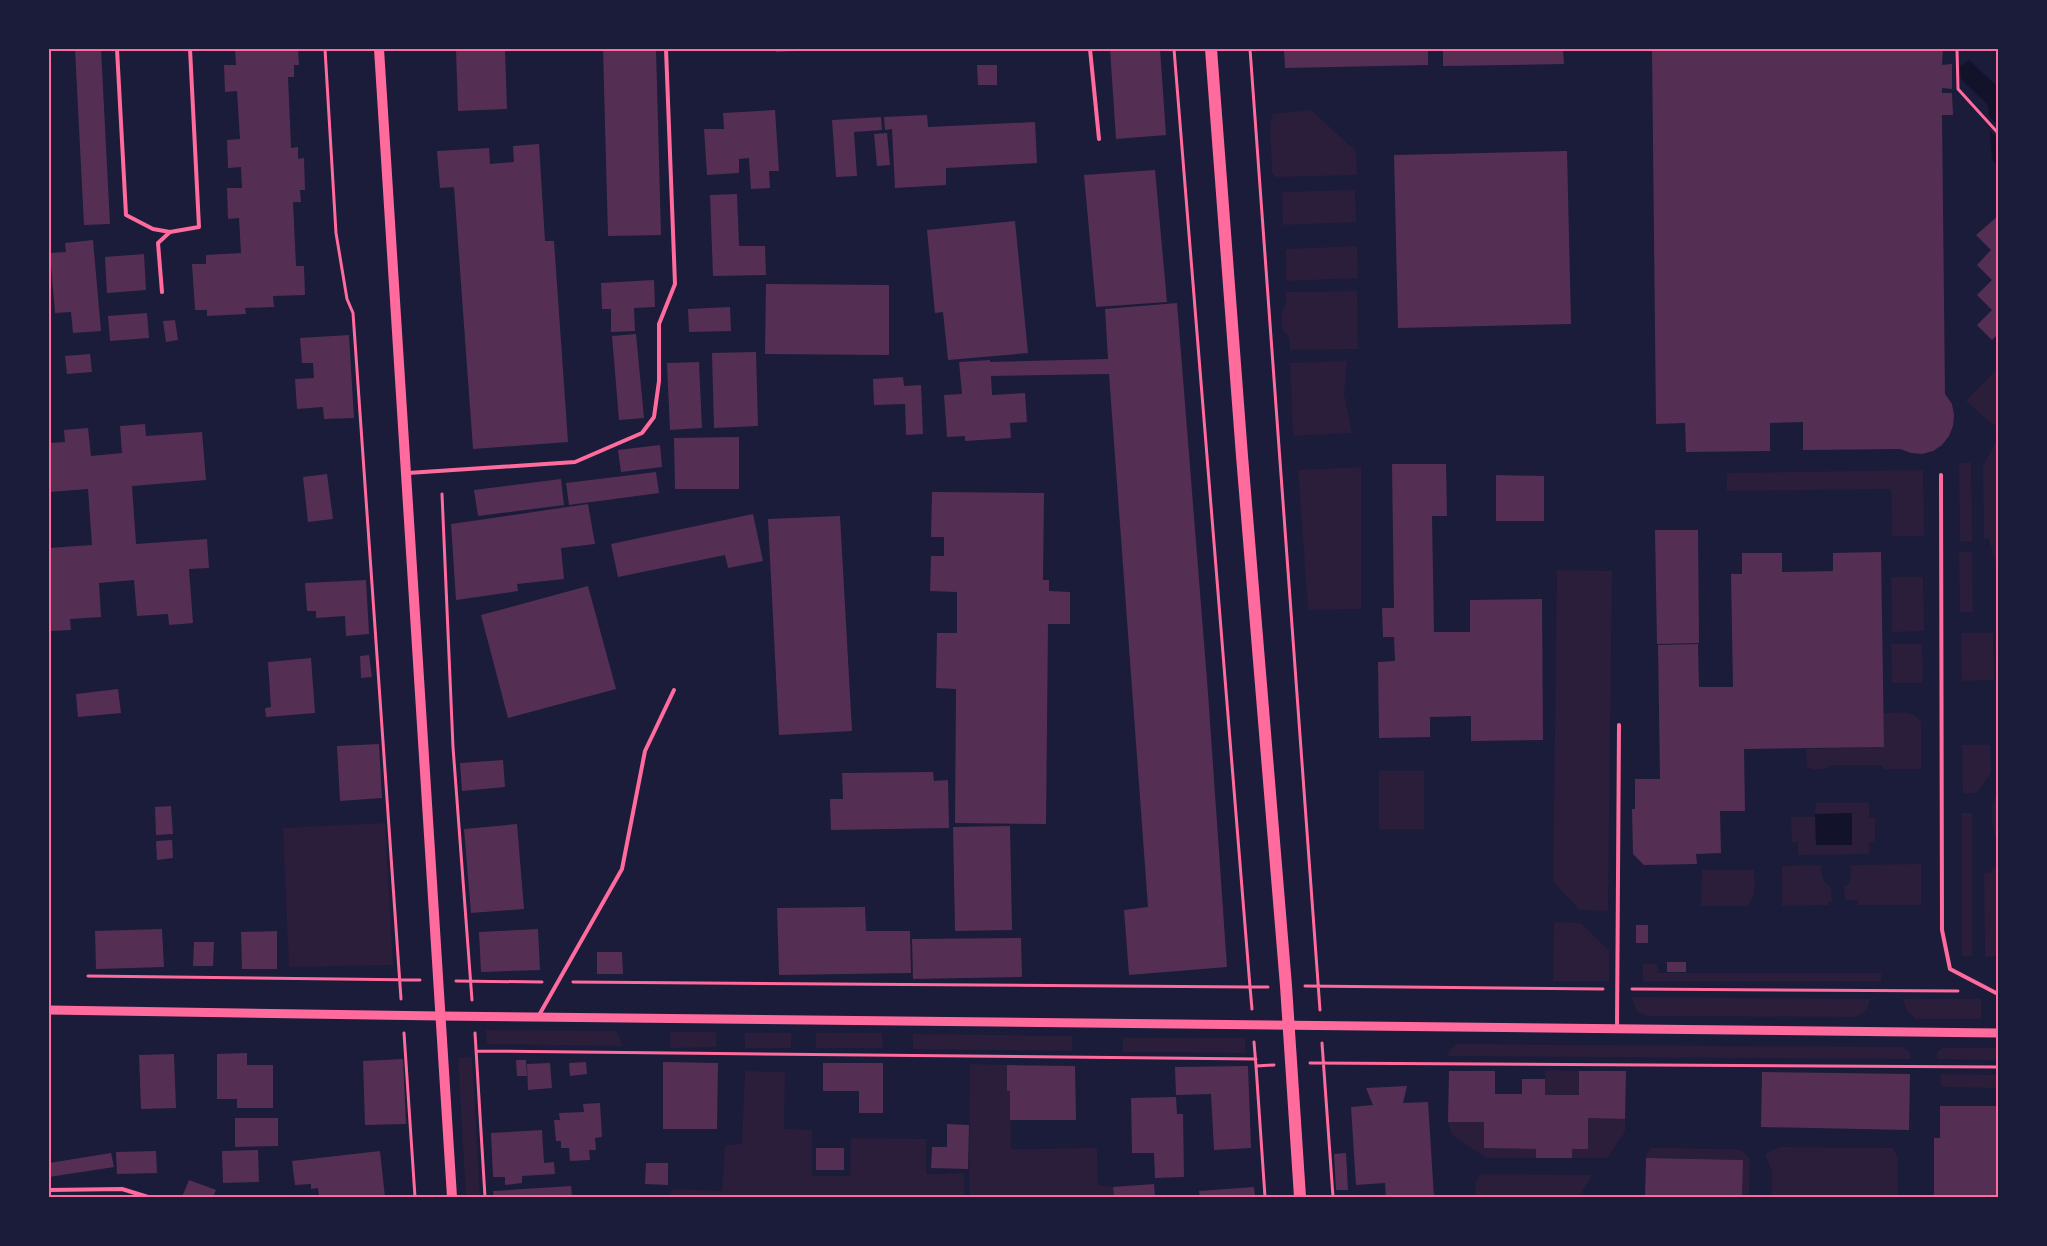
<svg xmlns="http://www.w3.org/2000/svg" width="2047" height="1246" font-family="'PT Sans',sans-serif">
<rect width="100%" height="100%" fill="#1b1b3a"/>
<path fill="#2a1e3b" d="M1311,110L1356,151L1357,175L1276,177L1272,173L1270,124L1273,114Z
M1355,190L1356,222L1283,225L1282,192Z
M1357,246L1358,278L1286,281V249Z
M1357,291L1358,349L1290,350L1289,338L1282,329V311L1286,305V292Z
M1347,361L1344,394L1352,433L1293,436L1290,363Z
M1998,368V426L1992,424L1966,401Z
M1998,438V575L1989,538H1984L1983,466Z
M1959,463H1971L1972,541H1960Z
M1361,467V609L1308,610L1298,470Z
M1923,470L1924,536H1892L1891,489L1727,491V473Z
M1959,552H1972L1973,612H1960Z
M1557,570L1612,571L1608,911L1580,910L1553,882Z
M1891,577H1923L1924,631L1892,632Z
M1961,633H1993L1994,680L1962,681Z
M1891,644H1922L1923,683H1892Z
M1883,713C1897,713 1913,709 1921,722V769H1884L1881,765H1832C1825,770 1815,771 1807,767L1806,749L1884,747Z
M1962,745H1990L1991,773L1977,793H1963Z
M1379,771H1424V829H1379Z
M1998,792V845C1992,830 1988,807 1998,792Z
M1816,803H1869V818H1875V841L1869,842V854L1798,855V842H1792L1791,817H1816V845L1852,844V814H1815Z
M1962,813H1972V956H1962Z
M385,823L393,965L289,967L283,828Z
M1921,864V905H1858V900H1845L1844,886L1848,884L1851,876V865Z
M1998,864V956L1985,957L1984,873H1989Z
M1821,865C1822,875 1821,882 1831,887L1832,901H1828V905L1782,906V866Z
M1702,870H1754C1754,882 1758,898 1746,906H1701Z
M1554,922L1581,923L1609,951V981H1553Z
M1643,964H1657L1658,973H1881V981H1643Z
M1631,997H1647L1870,999L1867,1010L1857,1017L1647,1016L1637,1011Z
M1903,999H1981V1019H1916L1907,1011Z
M486,1030L616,1031L623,1046L487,1044Z
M670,1032H716V1047L670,1048Z
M745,1033H791V1048H745Z
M816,1033H882L883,1048H816Z
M913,1034L1072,1036V1051L913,1049Z
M1123,1038H1245V1053L1123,1052Z
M1457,1044L1903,1047L1910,1052L1911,1059L1448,1056L1450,1050Z
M1943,1048H1998V1060L1937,1059V1052Z
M472,1057L480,1197H466L458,1058Z
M970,1064L1007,1065V1091H1010L1011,1149L1097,1148L1098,1185L1113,1187L1114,1197H969Z
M1545,1070L1579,1071V1095H1545Z
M745,1071L785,1072L784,1129L812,1130V1176H850L851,1138L926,1139V1174L964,1173V1197H669L673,1189L722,1191L725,1145L742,1144Z
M1941,1074L1998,1075V1088L1941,1087Z
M1588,1118L1625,1119V1132L1607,1158H1572V1149H1588Z
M1448,1122H1484V1148L1536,1149V1158H1486L1452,1135Z
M1779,1147L1893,1148L1898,1158V1197H1772V1172L1765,1154Z
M1651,1148L1735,1149L1742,1151L1750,1159L1749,1197H1742V1160L1646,1158L1647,1153Z
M1481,1174L1592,1175L1579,1197H1476L1475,1182Z"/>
<path fill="#12122b" d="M1969,60L1998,87V126L1989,116L1988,105L1961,79L1960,66Z
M1990,131L1998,140V166L1992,159Z
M1852,813V845H1816L1815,814Z"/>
<path fill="#542f53" d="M75,49H101L110,224L84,225Z
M235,49H298L299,65H294V77H288L291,148L298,147V159L304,158L305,190H300L301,202H293L296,266H304L305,295L273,296L274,307L245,308L246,314L207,316V310H195L192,264H206V255L241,253L239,218L228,219L227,188H242L241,167L228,168L227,140L240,139L237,91L225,92L224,65H236Z
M456,49H505L507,109L458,111Z
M603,49H656L661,235L608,236Z
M776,49H798V51L776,52Z
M1110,49H1160L1166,135L1116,139Z
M1284,49H1428V65L1285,68Z
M1443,49H1563L1564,64L1443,66Z
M1652,49H1943L1942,65L1952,64V89L1942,88V93H1952L1953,115H1942L1945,394L1952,404L1954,415L1953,426L1949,436L1942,445L1933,451L1922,454L1911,453L1900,449L1803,450V422L1770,423V451L1686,452L1685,423L1656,424Z
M977,65H997V85H978Z
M775,110L779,171H769L770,188L751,189L749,158L739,159V173L707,175L704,129H724L723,113Z
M927,115L928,127L1035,122L1037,163L946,168V185L895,188L892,129L885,130L884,117Z
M881,117L882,130L854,132L857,176L836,177L832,120Z
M887,133L890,165L877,166L874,134Z
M539,144L545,241H554L568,442L473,449L454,187L440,188L437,151L489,148L490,164L514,162L513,146Z
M1567,151L1571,324L1398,328L1394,155Z
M1155,170L1167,302L1096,307L1084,175Z
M737,194L739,246H765L766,275L713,276L710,195Z
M1998,216V334L1992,340L1977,325L1992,310L1977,295L1992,280L1977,265L1991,250L1976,235Z
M1015,221L1028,353L948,360L943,312L935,313L927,230Z
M93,240L101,331L73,333L71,312L55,313L50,253L66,252L65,243Z
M144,254L146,290L107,293L105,257Z
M654,280L655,307L634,308L635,331L611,332V309H602L601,283Z
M766,284L889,285V355L765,354Z
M1177,303L1208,693L1227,967L1129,975L1124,910L1148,907L1109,374L991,376L992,395L1025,393L1027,422L1010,423L1011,438L965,441V436L947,437L944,395L962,394L959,362L990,360V362L1108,359L1105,309Z
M730,307L731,331L689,332L688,309Z
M147,313L149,338L110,341L108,316Z
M175,320L178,340L166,342L163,321Z
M636,334L644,418L619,420L612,336Z
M349,335L354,418L324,419L323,407L297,409L295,379L314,378L313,363H302L300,338Z
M756,352L758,426L714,428L712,353Z
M90,354L92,372L67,374L65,356Z
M699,362L702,428L670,430L667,363Z
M903,377L904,386L921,385L923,434L906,435L905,404L874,405L873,379Z
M145,424L146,436L202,432L206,480L132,486L136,544L207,539L209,568L189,569L193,623L169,625L168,614L137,616L134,580L99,583L101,617L70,619L71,630L49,631V548L92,545L88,489L49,492V443L65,442L64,430L88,428L91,456L122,453L120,426Z
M739,437V489H675L674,438Z
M660,445L662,467L621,472L618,450Z
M1392,464H1446L1447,516H1432L1434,632H1470V600L1542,599L1543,740L1471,741V716L1430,717V737L1379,738L1378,662L1395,661L1394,637H1383L1382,608H1394Z
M656,472L659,493L569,505L566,483Z
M327,474L333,519L308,522L303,477Z
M1496,475L1544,476V521H1496Z
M561,479L564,505L478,516L474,490Z
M932,492L1044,493L1043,580H1049V591L1070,592V624H1048L1046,824L955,823L956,689L936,688L937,633H957V592L930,591L931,556H944V537H931Z
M588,504L595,544L561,548L564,579L517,584L518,591L456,600L451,524Z
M753,514L763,561L728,568L725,555L618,577L611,544Z
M840,516L852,731L779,735L768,519Z
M1655,530H1698L1699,643L1657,644Z
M1881,552L1884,747L1744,749L1745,811H1720L1721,853L1696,854L1697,864L1644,865L1633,854L1632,809H1635V779H1660L1658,645L1698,644L1699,687H1733L1731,574H1742V553H1782V572L1833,571V553Z
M366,580L369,634L346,636L345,616L316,618V611H307L305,583Z
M588,586L616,689L508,718L481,615Z
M369,655L372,677L361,678L360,656Z
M311,658L315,713L266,717L265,708L271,707L268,662Z
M118,689L121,713L78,717L76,694Z
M379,744L382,798L340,801L337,746Z
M503,760L505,787L462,791L460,763Z
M933,772L934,781L948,780L949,828L831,830L830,799H843L842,773Z
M171,806L173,834L156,835L155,807Z
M517,824L524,909L471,913L464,829Z
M1010,826L1012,930L955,931L953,827Z
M172,840L173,858L157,860L156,841Z
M865,907L866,931H910L911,973L779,975L777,908Z
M1636,925H1648V943H1636Z
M162,929L164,967L96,969L95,931Z
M538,929L540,970L481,972L479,932Z
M277,931V969H242L241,932Z
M1021,938L1022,977L913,979L912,939Z
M194,942H214L213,966H193Z
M597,952H622L623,974H597Z
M1667,962H1686V972H1667Z
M247,1053V1065H273V1108H237V1099H217V1054Z
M174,1054L176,1108L141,1109L139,1055Z
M403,1059L406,1124L365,1125L363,1061Z
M516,1060H526L527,1076H517Z
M586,1062L587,1074L570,1076L569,1063Z
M663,1062L718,1063L717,1129H663Z
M550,1063L552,1088L528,1090L527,1064Z
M823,1063H883V1113H859V1091H823Z
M1007,1065L1075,1066L1076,1120H1010V1091H1007Z
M1248,1066L1251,1148L1214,1150L1211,1094L1176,1095L1175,1067Z
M1449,1071H1495V1094H1522V1079H1545V1095H1579V1071H1626L1625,1119L1588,1118V1149H1572V1158H1536V1149L1484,1148V1122H1448Z
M1762,1072L1910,1074L1909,1130L1761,1127Z
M1407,1086L1403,1103L1428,1102L1434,1197H1386L1385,1183L1356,1185L1351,1107L1373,1105L1366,1088Z
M1176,1097L1177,1114H1183L1184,1177L1155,1178L1154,1153H1132L1131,1098Z
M600,1103L602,1137L595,1138L596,1150H589L590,1160L570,1161L569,1148H561V1141H556L554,1120H560L559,1113L584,1112L583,1104Z
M1940,1106H1998V1197H1934V1138H1940Z
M235,1118H278V1146L235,1147Z
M947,1124L969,1125L968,1169L931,1168L932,1147H947Z
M542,1130L544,1163L554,1162L555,1174L522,1176V1183L505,1185V1177H493L491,1133Z
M816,1148H844V1170H816Z
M258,1150L259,1182L223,1183L222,1151Z
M156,1151L157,1173L117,1174L116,1152Z
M380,1151L385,1197H319L318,1188L311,1189V1184L295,1185L292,1161Z
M111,1153L114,1167L49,1177V1163Z
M1346,1153L1348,1190H1336L1334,1154Z
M1646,1158L1743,1160L1742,1197H1645Z
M646,1163H668V1185L645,1184Z
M189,1180L216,1190L213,1197H182Z
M1154,1184L1155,1197H1114L1113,1187Z
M571,1186L572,1197H494L493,1191Z
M1254,1187L1255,1197H1200L1199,1191Z"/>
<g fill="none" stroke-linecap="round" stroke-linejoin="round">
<path stroke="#ff6b9d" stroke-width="3" d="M325,49L336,233L347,299L353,313L401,999
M1174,49L1250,987H1268
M1250,49L1320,1010
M1957,49L1958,89L1998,133
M442,494L453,747L472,1000
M88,976L420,980
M456,981L542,982
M573,982L1250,987L1252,1009
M1305,986L1603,989
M1632,989L1958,991
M404,1033L415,1197
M475,1033L485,1197
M1254,1042L1256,1066L1274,1065
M1322,1043L1333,1197
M476,1051L1256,1059
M1310,1063L1998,1067
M1256,1066L1265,1197"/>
<path stroke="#ff6b9d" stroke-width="4" d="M117,49L126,215L153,229L170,232
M1090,49L1099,139
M162,292L158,243L170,232L199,227L190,49
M408,473L575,462L642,433L654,417L659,381V324L675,284L666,49
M1941,475L1942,930L1950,969L1998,994
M538,1017L622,869L645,751L674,690
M1617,1027L1619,725
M49,1190L122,1189L148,1197"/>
<path stroke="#ff6b9d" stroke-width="9" d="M49,1010L440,1016L1998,1033"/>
<path stroke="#ff6b9d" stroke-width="10" d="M379,49L452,1197"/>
<path stroke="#ff6b9d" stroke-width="12" d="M1211,49L1242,456L1286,986L1300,1197"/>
</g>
<rect width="2047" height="1246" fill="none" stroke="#1b1b3a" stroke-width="100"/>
<rect x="50" y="50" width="1947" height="1146" fill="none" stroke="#ff6b9d" stroke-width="2"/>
</svg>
